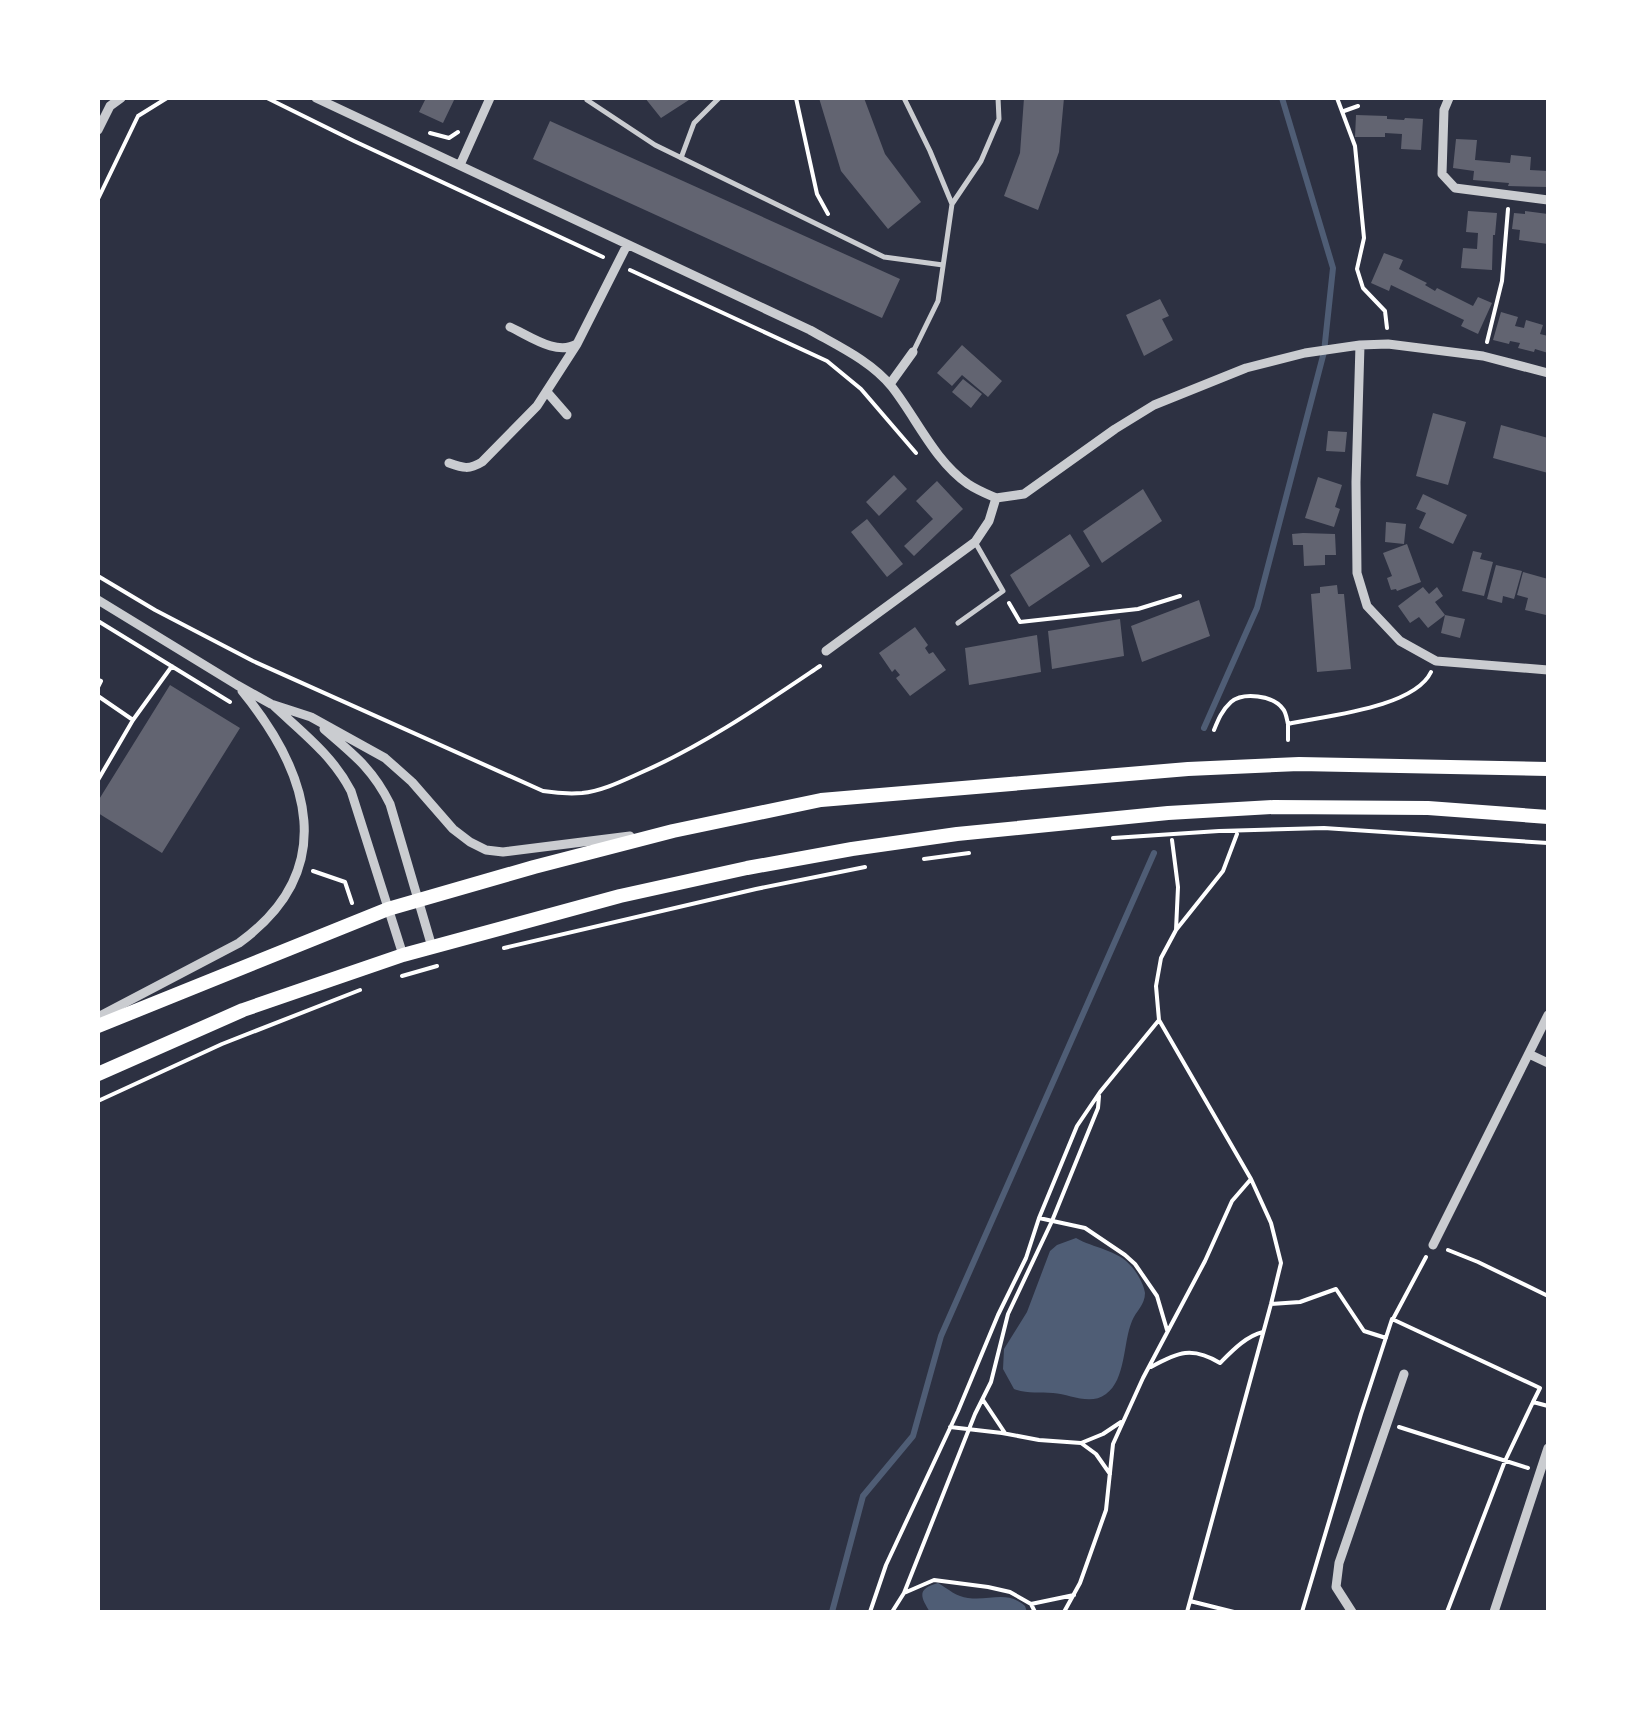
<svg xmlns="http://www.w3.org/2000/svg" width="1646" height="1710" font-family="Signika,sans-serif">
<rect width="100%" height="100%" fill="#2d3142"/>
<path fill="#4f5d75" d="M1076,1238C1093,1248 1118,1250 1131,1266C1137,1272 1144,1285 1145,1293C1145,1305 1136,1311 1132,1321C1123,1342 1126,1380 1106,1394C1090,1406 1070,1394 1053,1393C1040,1392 1027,1394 1014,1389L1003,1369L1004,1349L1027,1312L1050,1251L1057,1245Z
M938,1583C948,1589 957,1597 968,1598C990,1601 1007,1590 1025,1606L1027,1612H930C920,1596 917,1589 938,1583Z"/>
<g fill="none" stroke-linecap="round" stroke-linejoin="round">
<path stroke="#4f5d75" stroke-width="6" d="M1204,728L1257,608L1324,352L1333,268L1282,98
M832,1612L863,1496L913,1436L941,1336L1154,853"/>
</g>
<path fill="#626471" d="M426,98H455L443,123L419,112Z
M645,98H692L661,118Z
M819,98H864L885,154L921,202L888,229L841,171Z
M1024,98H1064L1059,152L1038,210L1004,196L1020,153Z
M1356,115L1387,116V119L1404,120L1405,118L1423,119L1421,150L1401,149L1402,134L1385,133V137H1355Z
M550,121L900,279L882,318L533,159Z
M1456,139L1477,140L1475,160L1510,163L1511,155L1531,157L1530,170L1548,171V187L1508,186L1509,183L1473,180L1474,171L1453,168Z
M1468,211L1497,213L1495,235H1493L1492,270L1461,268L1463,248L1477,249L1478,233L1466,232Z
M1525,211L1548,214V244L1519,240L1520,230L1512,229L1514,213L1525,214Z
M1384,253L1403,260L1399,269L1427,283L1425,285L1435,291L1437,288L1473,306L1478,297L1492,303L1478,334L1461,326L1464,320L1391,285L1389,291L1371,283Z
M1160,299L1169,316L1162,319L1173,340L1144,356L1126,315Z
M1501,312L1518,317L1515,326L1524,328L1526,320L1543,325L1540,334L1548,336V353L1535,349L1534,352L1518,348L1520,343L1510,341L1509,344L1493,340Z
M962,345L1002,381L988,397L962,375L952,386L937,373Z
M963,379L982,394L971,408L952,392Z
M1433,413L1466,422L1448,485L1416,476Z
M1501,425L1548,438V473L1493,458Z
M1328,431L1347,432L1345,452L1326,451Z
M894,475L907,489L879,516L866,502Z
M1318,477L1342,485L1335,507L1340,509L1334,527L1305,518Z
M937,481L963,509L914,556L904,546L933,519L916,501Z
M1143,489L1162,521L1102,563L1083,531Z
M1423,494L1467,515L1453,544L1419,528L1426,513L1416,509Z
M867,519L903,564L887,577L851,532Z
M1386,522L1406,524L1404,544L1385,542Z
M1303,533L1335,534L1336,555H1325V565L1304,566L1303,545H1293L1292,534Z
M1070,534L1090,566L1029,607L1010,575Z
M1407,544L1421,582L1397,591L1396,589L1391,590L1387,578L1392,576L1383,553Z
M1473,551L1482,553L1480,559L1493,562L1484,596L1462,591Z
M1496,565L1522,571L1514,599L1503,596L1502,603L1487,599Z
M1523,572L1548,579V604L1546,615L1525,610L1528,598L1517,595Z
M1337,585L1338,594H1344L1351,669L1317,672L1311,594L1320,593V587Z
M1423,587L1429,594L1437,587L1443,596L1435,602L1445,615L1428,628L1419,617L1410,623L1398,606Z
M1199,600L1210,636L1142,662L1131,626Z
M1445,615L1465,619L1460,638L1441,633Z
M1120,619L1124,656L1052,669L1048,631Z
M915,627L928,645L925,648L929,654L933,652L946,670L910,696L896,678L900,675L895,669L892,672L879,653Z
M1037,635L1041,672L969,685L965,648Z
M170,685L240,728L162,853L98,813V801Z"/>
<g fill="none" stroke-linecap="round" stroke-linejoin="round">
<path stroke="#fff" stroke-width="4" d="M267,98L354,141L603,257
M796,98L817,194L828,214
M1337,98L1355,146L1364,238L1357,269L1363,288L1385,311L1387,328
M1344,111L1358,106
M430,133L449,138L458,132
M98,199L138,116L167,98
M630,270L827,361L861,389L916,453
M1487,342L1502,281L1508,209
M98,576L155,610L253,661L543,791C556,793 569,794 582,793C602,791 622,781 640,773C704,745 762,705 820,666
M1009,603L1020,622L1138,609L1180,596
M98,621L230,702
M98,680L101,681L98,687
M98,696L133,720
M1288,725V740
M1214,730C1218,720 1222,710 1231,702C1243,692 1273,695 1283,709C1286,712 1287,720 1288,724C1324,716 1414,708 1431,672
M98,780L133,720L172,666
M1113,838L1219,831L1324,828L1548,843
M1172,840L1178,887L1176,930L1161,958L1156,986L1159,1020L1251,1179L1271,1223L1281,1263L1271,1304L1187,1612
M924,859L969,853
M313,871L345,882L352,903
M1176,930L1223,871L1237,834
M504,948L756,889L865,867
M402,976L437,966
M98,1101L222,1044L360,990
M1039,1218L1085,1228L1125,1255L1135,1264L1157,1296L1167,1330
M1448,1250L1478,1262L1548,1296
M1271,1304L1300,1302L1336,1289L1364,1331L1386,1338
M1393,1319L1426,1257
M1151,1367C1178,1352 1192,1346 1220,1363C1232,1351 1246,1336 1263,1332
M983,1400L1005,1433
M950,1427L1002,1433L1039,1440L1081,1443L1096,1454L1110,1474
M1399,1427L1528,1468
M1081,1443L1103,1434L1121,1422
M904,1593L975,1414L991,1382L1008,1314L1052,1221L1098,1108L1099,1096
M1190,1601L1234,1612
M1031,1604L1074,1595
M870,1612L886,1565L958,1411L998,1315L1026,1258L1039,1218L1077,1126L1100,1092L1159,1020
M892,1612L904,1593L934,1580L988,1587L1010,1592L1031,1604L1035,1612
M1064,1612L1080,1583L1106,1510L1113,1444L1143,1378L1205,1261L1232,1201L1251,1179
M1302,1612L1361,1414L1392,1319L1540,1388L1533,1402
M1447,1612L1505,1461L1533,1402L1548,1406"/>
<path stroke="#caccd0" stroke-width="5" d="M904,98L930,151L952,204
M587,100L655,145L884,257L943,265
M681,158L694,123L719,98
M913,352L938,301L952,204L981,161L999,119L998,98
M958,623L1003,591L975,542"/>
<path stroke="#caccd0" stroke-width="9" d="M316,98L810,330C838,346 871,361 892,387C917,419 934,460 968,484C977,490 987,494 996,498
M1449,98L1444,110L1442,174L1455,188L1548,200
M98,130L110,106L121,98
M460,165L490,98
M510,327C530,336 556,356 577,344L627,245
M1360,345L1356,482L1357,573L1367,606L1400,641L1436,661L1548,670
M890,384L913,352
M547,392L567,415
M449,463C463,468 469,470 482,462L537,406L577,344
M996,498L1024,494L1115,429L1154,405L1246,368L1305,353L1360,345L1388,344L1483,356L1548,373
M98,600L237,685L271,704L311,717L385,758L412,782L453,829L470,842L486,850L503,852L630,836
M826,651L975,542L989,521L996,498
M274,706C303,733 333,756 351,791L403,955
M324,729C353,754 373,769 390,804L432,947
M98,1017L239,943C340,870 310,774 242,691
M1529,1054L1548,1063
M1433,1245L1548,1015
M1352,1612L1336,1587L1339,1563L1404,1374
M1494,1612L1548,1448"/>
<path stroke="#fff" stroke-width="14" d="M98,1026L388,909L534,867L673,831L821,800L1188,769L1299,764L1548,769
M98,1074L243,1010L403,955L620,896L747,868L852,849L957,834L1168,813L1274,807L1428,808L1548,817"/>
</g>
<rect width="1646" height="1710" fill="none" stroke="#ffffff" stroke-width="200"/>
</svg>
